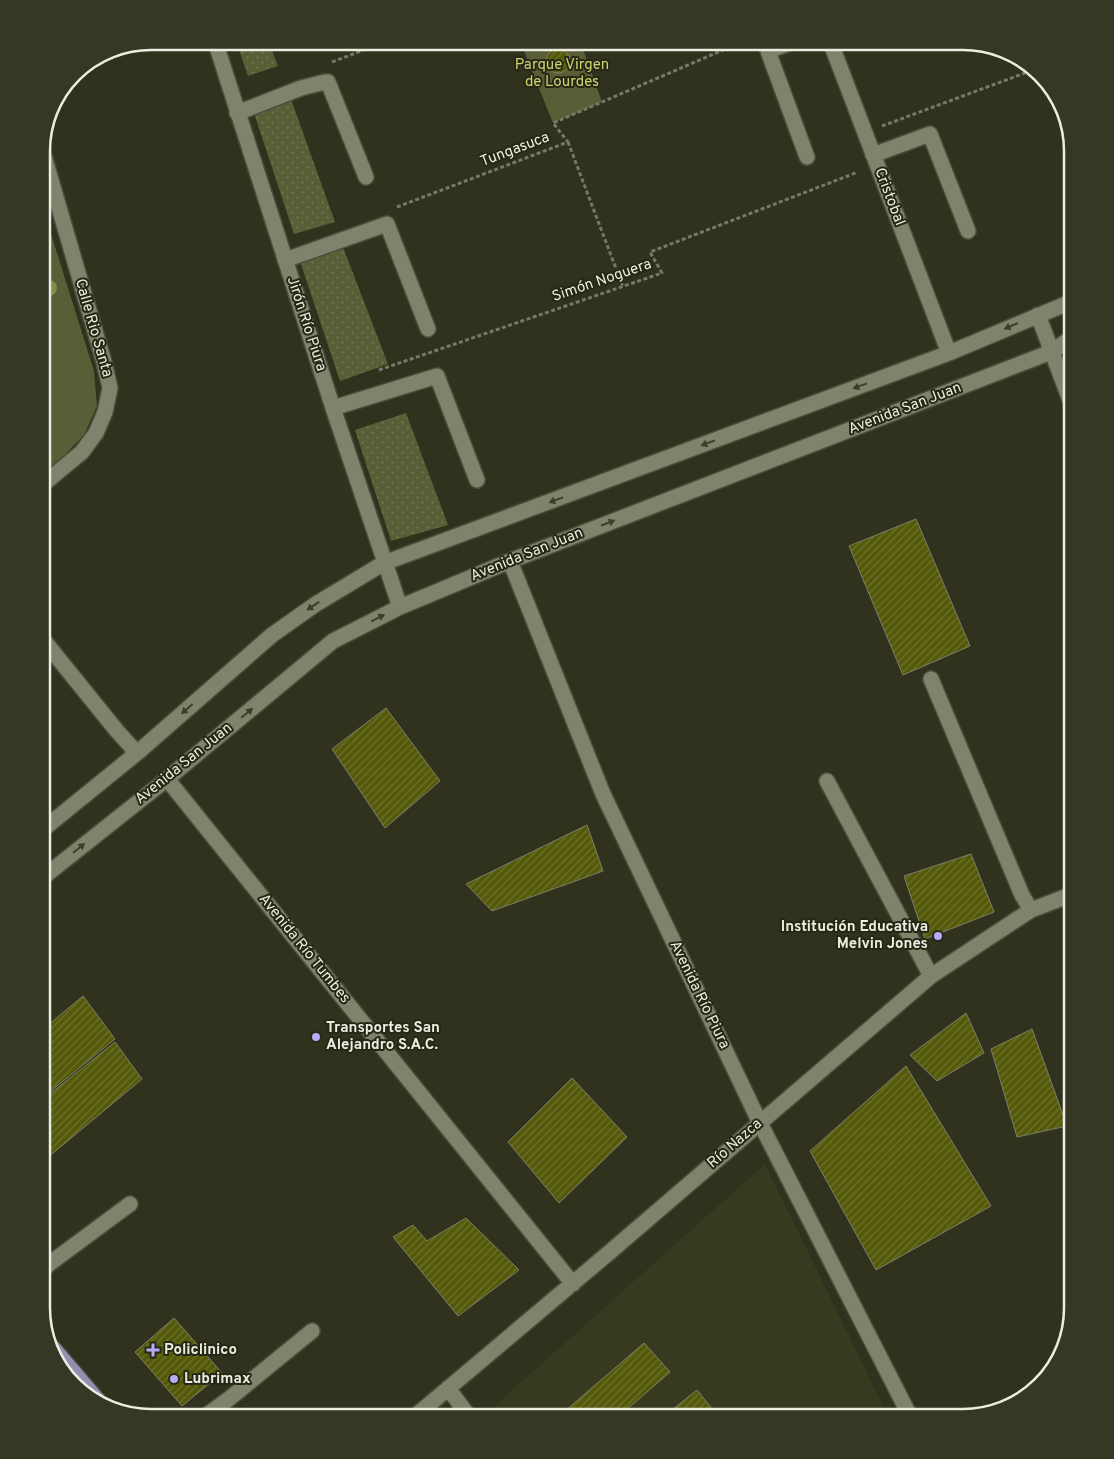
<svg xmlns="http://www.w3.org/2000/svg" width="1114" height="1459" font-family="Overpass,sans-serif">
<defs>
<pattern id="grass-dots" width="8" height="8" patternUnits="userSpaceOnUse" patternTransform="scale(1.25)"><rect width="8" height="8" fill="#5a5e37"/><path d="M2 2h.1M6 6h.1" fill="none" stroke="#727554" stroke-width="1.8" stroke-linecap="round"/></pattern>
<pattern id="building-hatch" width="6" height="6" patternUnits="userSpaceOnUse" patternTransform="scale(1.25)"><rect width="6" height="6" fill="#54590a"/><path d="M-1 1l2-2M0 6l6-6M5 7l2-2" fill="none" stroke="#6d712d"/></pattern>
</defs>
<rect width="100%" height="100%" fill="#30321e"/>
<path fill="#373a1f" d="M765,1164L889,1418H481Z"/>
<path fill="url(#grass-dots)" d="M236,41H268L278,66L248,76Z
M288,91L335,222L294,234L251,104Z
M341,242L388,364L340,381L299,258Z
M406,413L448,525L391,541L355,430Z"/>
<path fill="#5a5e37" d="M520,41H580L602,102L553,123Z
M41,202L94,371L97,406L84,435L57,463L41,475Z"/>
<path fill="url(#building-hatch)" stroke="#7d8069" d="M546 61a12 12 0 1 1 24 0a12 12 0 1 1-24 0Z
M916,519L970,646L903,675L849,546Z
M386,708L440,781L385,828L332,749Z
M587,825L603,871L492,911L466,884Z
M971,854L994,912L925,939L904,876Z
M83,996L115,1039L41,1099V1031Z
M966,1013L984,1053L937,1081L910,1055Z
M1032,1029L1067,1126L1017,1137L991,1049Z
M115,1042L142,1079L41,1163V1101Z
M906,1066L991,1206L876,1270L810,1151Z
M572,1078L627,1137L559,1203L508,1142Z
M466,1218L519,1270L458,1316L393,1237L413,1225L427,1241Z
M174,1318L222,1373L182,1406L135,1352Z
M644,1343L670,1372L617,1418H557Z
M697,1390L718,1416L716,1418H662Z"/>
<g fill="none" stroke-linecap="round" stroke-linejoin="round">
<g stroke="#4b4d3b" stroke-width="18">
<path id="minor" d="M215,41L333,408L400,607
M795,41L768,51L807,157
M830,41L949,353
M237,113L301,88L325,82H328L366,177
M873,155L930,134L968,231
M285,260L387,224L428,329
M1038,315L1073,408
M333,408L437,376L477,480
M41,486L82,452L96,433L105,412L110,388L104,362L42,149
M510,561L603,794L760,1123L911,1418
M41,637L117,731L137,753
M931,679L1022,895L1031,910
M167,779L573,1284
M827,781L931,976
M41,831L137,753L272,635L316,604L384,563L949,353L1073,301
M41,879L167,779L333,641L400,607L510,561L1051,352L1073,337
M41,1272L49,1264L130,1204
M448,1388L470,1418
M203,1418L230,1398L312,1331
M413,1418L611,1251L931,976L1031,910L1073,894"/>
</g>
<g stroke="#4b4d3b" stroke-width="18">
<path id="major" d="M53,1348L101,1404"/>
</g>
<path stroke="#777968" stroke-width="3" stroke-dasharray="4 2.5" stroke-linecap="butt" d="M332,62L388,41
M882,126L1033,70
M568,142L623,287
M397,207L568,142L553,123L744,41
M379,370L662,273L650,252L858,172"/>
<use href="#minor" stroke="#80826c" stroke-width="15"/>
<use href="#major" stroke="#948fb1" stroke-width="15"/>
</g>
<circle fill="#858b4b" cx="49" cy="288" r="8"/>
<defs><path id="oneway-solid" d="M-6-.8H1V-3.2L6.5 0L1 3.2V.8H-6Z" transform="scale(1.25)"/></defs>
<g fill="#3c3e2b">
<use href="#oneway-solid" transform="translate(1011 326) rotate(157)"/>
<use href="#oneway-solid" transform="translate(860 386) rotate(160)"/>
<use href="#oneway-solid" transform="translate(708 443) rotate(160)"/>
<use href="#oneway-solid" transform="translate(556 500) rotate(160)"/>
<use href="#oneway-solid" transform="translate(608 523) rotate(-21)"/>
<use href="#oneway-solid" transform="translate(313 606) rotate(146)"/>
<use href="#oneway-solid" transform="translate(378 618) rotate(-27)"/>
<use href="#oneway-solid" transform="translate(187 709) rotate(139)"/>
<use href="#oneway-solid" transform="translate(247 713) rotate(-40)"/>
<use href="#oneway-solid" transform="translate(79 848) rotate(-39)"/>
</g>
<g fill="#b7abf8" stroke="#262815" stroke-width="2">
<circle cx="938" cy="936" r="5"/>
<circle cx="316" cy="1037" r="5"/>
<path d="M150.5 1342.5h5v5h5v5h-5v5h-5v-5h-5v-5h5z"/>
<circle cx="174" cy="1379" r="5"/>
</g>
<g text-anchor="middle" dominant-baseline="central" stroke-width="4" stroke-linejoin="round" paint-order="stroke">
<g font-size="15" fill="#cbd470" stroke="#262815">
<text x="562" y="65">Parque Virgen<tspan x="562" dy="17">de Lourdes</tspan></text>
</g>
<g font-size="15" fill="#ebede0" stroke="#262815">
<text transform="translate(515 150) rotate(-21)">Tungasuca</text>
<text transform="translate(889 197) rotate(69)">Cristobal</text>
<text transform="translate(602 281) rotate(-19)">Simón Noguera</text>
<text transform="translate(306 324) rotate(72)">Jirón Río Piura</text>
<text transform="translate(93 328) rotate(74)">Calle Rio Santa</text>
<text transform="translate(905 409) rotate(-21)">Avenida San Juan</text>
<text transform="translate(527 555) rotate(-22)">Avenida San Juan</text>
<text transform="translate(184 764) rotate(-39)">Avenida San Juan</text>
<text transform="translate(304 949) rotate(51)">Avenida Río Tumbes</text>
<text transform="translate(699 995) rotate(64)">Avenida Río Piura</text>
<text transform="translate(735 1144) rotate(-41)">Río Nazca</text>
</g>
<g font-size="15" font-weight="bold" fill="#ebede0" stroke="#262815" text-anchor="start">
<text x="928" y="927" text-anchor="end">Institución Educativa<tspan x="928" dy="17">Melvin Jones</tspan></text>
<text x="326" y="1028">Transportes San<tspan x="326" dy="17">Alejandro S.A.C.</tspan></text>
<text x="164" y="1350">Policlinico</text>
<text x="184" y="1379">Lubrimax</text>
</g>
</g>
<path d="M0 0H1114V1459H0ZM151 50H963A101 101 0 0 1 1064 151V1308A101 101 0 0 1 963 1409H151A101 101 0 0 1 50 1308V151A101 101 0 0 1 151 50Z" fill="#363825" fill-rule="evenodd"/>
<path fill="none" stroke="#ebede0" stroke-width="2.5" d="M151 50H963A101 101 0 0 1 1064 151V1308A101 101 0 0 1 963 1409H151A101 101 0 0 1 50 1308V151A101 101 0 0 1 151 50Z"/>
</svg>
